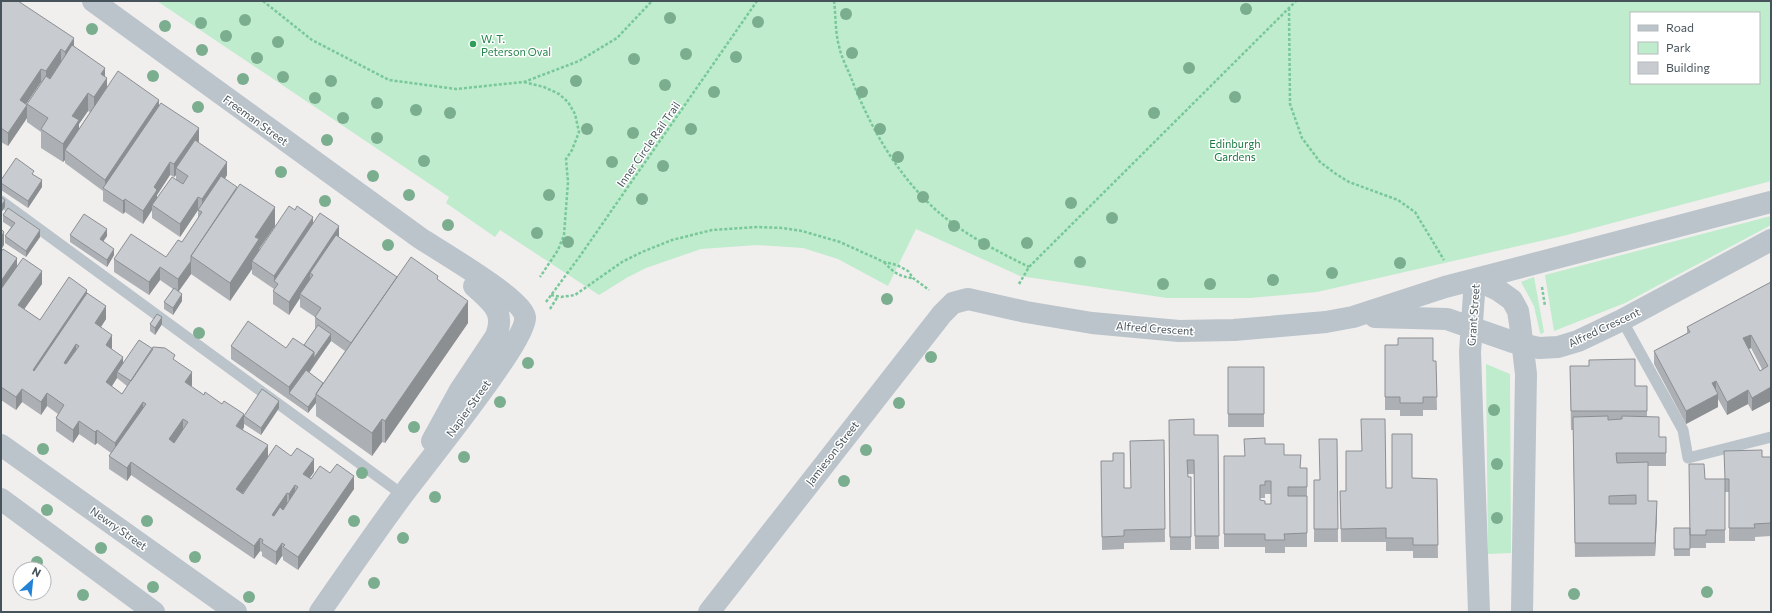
<svg xmlns="http://www.w3.org/2000/svg" width="1772" height="613" font-family="Commissioner,sans-serif">
<rect width="100%" height="100%" fill="#f1eeee"/>
<path fill="#beeccc" fill-rule="evenodd" d="M157,1H1771V181L1567,235L1317,292L1250,298H1167L1020,276L916,229L888,286L838,259L803,248L757,245L701,249L646,268L628,277L599,295L500,230L495,237L446,203L449,197ZM1631,13H1759V83H1631Z
M1771,216V225L1625,303L1554,331L1545,275Z
M1534,277L1544,332L1542,334L1540,333L1534,306L1521,282Z
M1486,364L1510,374L1511,553L1488,554Z"/>
<g fill="none" stroke-linecap="round" stroke-linejoin="round">
<path stroke="#78c899" stroke-width="2.5" stroke-dasharray="3 2" stroke-linecap="butt" d="M263,1L312,40L389,80L456,89L524,82L579,61L617,38L652,1
M834,1C836,16 835,32 839,46C841,56 846,66 850,75C869,125 896,174 936,210C963,234 997,251 1029,267
M1289,8L1290,104L1302,138L1320,162L1336,174L1349,182L1398,200L1415,212L1444,260
M524,82L544,87L559,94L568,102L575,114L579,132L572,150L566,159L568,182L564,235L558,250L540,277
M884,262C893,272 899,277 913,278
M1019,284L1029,267L1296,1
M1542,287L1545,306
M551,295L561,297L575,295L622,262L642,252L672,240L712,230L757,227L783,228L802,231L840,242L884,262L897,265L908,271L913,278L929,290
M546,302L580,256L757,1
M550,309L558,296"/>
<path stroke="#bac4ca" stroke-width="11" d="M1,201L403,495
M1622,320L1683,430L1688,458L1771,437"/>
<path stroke="#bac4ca" stroke-width="22" d="M93,1L420,238C438,250 523,299 525,317C528,339 421,470 402,496C374,534 347,573 320,612
M1375,317L1447,319L1513,342L1539,348L1558,347L1578,341L1622,320L1771,240
M432,441L460,390L496,336C506,311 491,302 474,286
M1,445L236,612
M1,499L154,612
M709,612L942,314L953,303L968,299L1026,312L1092,323L1179,331L1234,330L1326,322L1353,317L1445,287L1771,202
M1479,612L1470,352L1475,279L1498,290L1512,300L1518,311L1520,324L1526,374L1522,612"/>
</g>
<g fill="#7bad8f">
<circle cx="1246" cy="9" r="6"/>
<circle cx="846" cy="14" r="6"/>
<circle cx="670" cy="18" r="6"/>
<circle cx="245" cy="20" r="6"/>
<circle cx="758" cy="22" r="6"/>
<circle cx="201" cy="23" r="6"/>
<circle cx="165" cy="26" r="6"/>
<circle cx="92" cy="29" r="6"/>
<circle cx="226" cy="36" r="6"/>
<circle cx="278" cy="42" r="6"/>
<circle cx="202" cy="50" r="6"/>
<circle cx="852" cy="53" r="6"/>
<circle cx="686" cy="54" r="6"/>
<circle cx="736" cy="57" r="6"/>
<circle cx="257" cy="58" r="6"/>
<circle cx="634" cy="59" r="6"/>
<circle cx="1189" cy="68" r="6"/>
<circle cx="153" cy="76" r="6"/>
<circle cx="283" cy="77" r="6"/>
<circle cx="243" cy="79" r="6"/>
<circle cx="331" cy="81" r="6"/>
<circle cx="576" cy="81" r="6"/>
<circle cx="665" cy="85" r="6"/>
<circle cx="714" cy="92" r="6"/>
<circle cx="862" cy="92" r="6"/>
<circle cx="1235" cy="97" r="6"/>
<circle cx="315" cy="98" r="6"/>
<circle cx="377" cy="103" r="6"/>
<circle cx="198" cy="107" r="6"/>
<circle cx="416" cy="110" r="6"/>
<circle cx="450" cy="113" r="6"/>
<circle cx="1154" cy="113" r="6"/>
<circle cx="343" cy="118" r="6"/>
<circle cx="587" cy="129" r="6"/>
<circle cx="691" cy="129" r="6"/>
<circle cx="880" cy="129" r="6"/>
<circle cx="633" cy="133" r="6"/>
<circle cx="377" cy="138" r="6"/>
<circle cx="327" cy="140" r="6"/>
<circle cx="898" cy="157" r="6"/>
<circle cx="424" cy="161" r="6"/>
<circle cx="612" cy="162" r="6"/>
<circle cx="663" cy="166" r="6"/>
<circle cx="281" cy="172" r="6"/>
<circle cx="373" cy="176" r="6"/>
<circle cx="409" cy="195" r="6"/>
<circle cx="549" cy="195" r="6"/>
<circle cx="923" cy="197" r="6"/>
<circle cx="642" cy="199" r="6"/>
<circle cx="325" cy="201" r="6"/>
<circle cx="1071" cy="203" r="6"/>
<circle cx="1112" cy="218" r="6"/>
<circle cx="448" cy="225" r="6"/>
<circle cx="954" cy="226" r="6"/>
<circle cx="537" cy="233" r="6"/>
<circle cx="568" cy="242" r="6"/>
<circle cx="1027" cy="243" r="6"/>
<circle cx="984" cy="244" r="6"/>
<circle cx="388" cy="245" r="6"/>
<circle cx="1080" cy="262" r="6"/>
<circle cx="1400" cy="263" r="6"/>
<circle cx="1332" cy="273" r="6"/>
<circle cx="1273" cy="280" r="6"/>
<circle cx="1163" cy="284" r="6"/>
<circle cx="1210" cy="284" r="6"/>
<circle cx="887" cy="299" r="6"/>
<circle cx="199" cy="333" r="6"/>
<circle cx="931" cy="357" r="6"/>
<circle cx="528" cy="363" r="6"/>
<circle cx="500" cy="402" r="6"/>
<circle cx="899" cy="403" r="6"/>
<circle cx="1494" cy="410" r="6"/>
<circle cx="414" cy="427" r="6"/>
<circle cx="43" cy="449" r="6"/>
<circle cx="866" cy="450" r="6"/>
<circle cx="464" cy="457" r="6"/>
<circle cx="1497" cy="464" r="6"/>
<circle cx="362" cy="473" r="6"/>
<circle cx="844" cy="481" r="6"/>
<circle cx="435" cy="497" r="6"/>
<circle cx="47" cy="510" r="6"/>
<circle cx="1497" cy="518" r="6"/>
<circle cx="147" cy="521" r="6"/>
<circle cx="354" cy="521" r="6"/>
<circle cx="403" cy="538" r="6"/>
<circle cx="101" cy="548" r="6"/>
<circle cx="195" cy="557" r="6"/>
<circle cx="37" cy="562" r="6"/>
<circle cx="374" cy="583" r="6"/>
<circle cx="153" cy="587" r="6"/>
<circle cx="1707" cy="592" r="6"/>
<circle cx="1574" cy="594" r="6"/>
<circle cx="83" cy="595" r="6"/>
<circle cx="249" cy="597" r="6"/>
</g>
<path fill="#acafb4" fill-rule="evenodd" d="M1,1L74,46L105,76L107,87L159,105L199,141L198,142L227,175L225,179L275,226L259,249L313,224L339,237L397,277L438,280L468,323L385,443L382,442L372,456L316,416V403L308,413L231,359V346L286,348L304,345L315,329V317L300,307V298L289,315L273,304V291L274,289V288V289L252,274V269L230,301L191,274L179,291L182,301L173,315L164,309V302L173,289L160,280L149,295L114,272V259L166,257L182,242L198,218V210L180,237L152,218V210L143,224L125,212L123,214L103,201V191L65,163V160L63,162L41,148V132L27,122V118L8,146L1,142ZM41,82H42L27,104V105L26,104ZM88,111L90,112L79,129V124ZM170,175L174,177L176,175V179L157,198V195ZM331,341L345,351L323,383L309,373Z
M34,175L42,187L28,208L1,190V180Z
M3,215L40,237L26,257L5,243V236L11,227L3,222Z
M70,235L107,236L103,241L114,255L107,267L70,242Z
M1,252L17,266L42,284L24,309L40,320L87,293L106,319L101,327L112,348V349L123,364L153,349L175,361L192,385L191,387L204,395L244,416L279,408L261,435L244,424V427L243,430L268,457L314,472L310,478L311,479L330,473L354,489L298,570L283,560V557L282,556L276,565L262,556V552L260,551L254,559L131,475L127,481L109,469V456L111,453L97,443L95,445L79,434L73,443L56,431V418L58,414L47,406L41,415L22,402L16,410L1,400ZM117,378L127,386L122,394L112,386Z
M1771,282V401L1752,411L1748,404L1727,415L1718,399V407L1686,424L1654,364V351L1687,333V327ZM1751,348L1762,369L1760,371L1748,349Z
M150,324H162L155,335L150,331Z
M1385,345H1398L1433,361H1436L1437,410H1423V416H1400V410H1385Z
M1570,366L1635,386H1647V416L1659,437H1666V466H1648V501L1657,514L1655,556L1575,557L1573,430H1571Z
M1228,367H1264V427H1228Z
M1169,420L1194,435H1218L1219,549H1195L1194,474H1188V477H1191V550H1170Z
M1337,439L1338,542H1314V480H1320Z
M1164,440L1165,542L1124,543V549L1102,550L1101,461L1124,488H1131Z
M1265,444L1284,455L1301,468H1307V547H1285V553H1265V547H1224V456H1244ZM1265,494H1271V504H1265L1260,500V498H1265Z
M1762,457H1771V536L1755,537V541H1729V492H1725V543H1706V548H1690V556H1674V528H1690L1705,479H1725Z
M1412,478L1437,479L1438,558H1413V551H1386V542H1341L1340,491H1346L1392,488Z"/>
<path fill="#8c8f92" d="M74,38V51L65,65V52Z
M61,49V62L46,84V71Z
M105,68V81L107,78V96L94,115V97L101,74Z
M41,69V82L20,113V100Z
M88,93V111L79,124V139L65,150V160L63,162V144L72,116Z
M159,100V113L105,189V180Z
M27,105V118L8,146V133Z
M199,128V141L179,170L176,168V175L174,177V164Z
M170,162V175L157,195V203L152,205V210L143,224V211L154,187Z
M227,162V175L202,212V199Z
M42,180V187L28,208V201Z
M198,197V210L180,237V224Z
M125,199V212L123,214V201Z
M5,200V207L1,213V206Z
M275,207V226L259,249V258L252,261V269L230,301V283L255,237Z
M313,217V230L274,281V289V276Z
M339,226V239L313,275L310,273V283L300,294V298L289,315V302Z
M107,229V236L100,246V239Z
M40,230V237L26,257V251Z
M4,232V245L1,250V237Z
M114,249V255L107,267V260Z
M17,258V271L1,294V281Z
M191,261V274L178,292V279Z
M160,267V280L149,295V282Z
M42,271V284L18,318V305Z
M87,290V303L33,383V370Z
M182,294V301L173,315V308Z
M468,301V323L385,443V421Z
M106,306V319L95,336V323Z
M162,317V324L155,335V328Z
M331,334V341L314,365V358Z
M112,335V348L106,358V345Z
M1751,335V348L1743,352V338Z
M76,344V357L64,376V363Z
M314,352V365L293,396L289,393V400V387Z
M123,357V370L117,372V378L106,395V382Z
M192,372V385L185,395V382Z
M1716,381V394L1712,383Z
M1771,387V401L1752,411V398Z
M22,389V402L16,410V397Z
M1748,390V404L1727,415V402Z
M47,393V406L41,415V402Z
M1718,394V407L1686,424V411Z
M316,396V403L308,413V407Z
M279,401V408L261,435V428Z
M143,402V415L115,456V443Z
M244,414V427L236,439V426Z
M183,419V432L169,452V439Z
M382,419V442L372,456V433Z
M79,421V434L73,443V430Z
M97,430V443L95,445V432Z
M268,445V459L236,502V489Z
M314,459V472L303,487V474Z
M131,462V475L127,481V468Z
M354,476V489L298,570V557Z
M295,485V498L289,508V494Z
M287,493V506L272,528V515Z
M1657,501V514L1655,556V543Z
M260,538V551L254,559V546Z
M282,543V556L276,565V552Z"/>
<path fill="#c8ccd1" stroke="#8c8f92" fill-rule="evenodd" d="M1,1H18L74,38L65,52L61,49L46,71L41,69L20,100L27,105L8,133L1,128Z
M72,45L105,68L101,74L107,78L94,97L88,93L72,116L79,120L63,144L41,129L48,118L27,104L46,76L50,79Z
M118,71L159,100L105,180L65,150Z
M161,103L199,128L174,164L170,162L154,187L157,190L143,211L125,199L123,201L103,188Z
M195,140L227,162L202,199L198,197L180,224L152,205L172,177L183,184L188,176L176,168Z
M16,158L34,171L32,174L42,180L28,201L1,183V180Z
M221,176L237,187L191,256V261L178,279L160,267L149,282L114,259L131,234L166,257L178,240L182,242L202,212L198,210Z
M240,184L275,207L255,237L259,239L230,283L191,256Z
M1,197L5,200L1,206Z
M289,206L295,210L297,206L313,217L274,276L252,261Z
M8,208L40,230L26,251L5,236L15,223L3,215Z
M320,213L339,226L289,302L273,291L278,284L274,281Z
M84,214L107,229L100,239L114,249L107,260L70,235Z
M1,229L4,232L1,237Z
M336,235L397,277L351,343L315,317L321,308L300,294L313,275L310,273Z
M3,249L17,258L1,281V252Z
M411,257L438,276L437,279L468,301L385,421L382,419L372,433L316,394Z
M23,258L42,271L18,305L40,320L69,277L87,290L33,370L34,371L87,293L106,306L95,323L112,335L106,345L123,357L106,382L122,394L153,347L165,348L175,355L173,359L192,372L185,382L204,395L205,392L222,404L224,401L244,414L236,426L268,445L236,489L243,494L276,445L291,456L297,448L314,459L303,474L311,479L320,466L330,473L337,464L354,476L298,557L283,547L285,545L282,543L276,552L262,543L263,540L260,538L254,546L131,462L127,468L109,456L146,404L143,402L115,443L97,430L95,432L79,421L73,430L56,418L64,405L47,393L41,402L22,389L16,397L1,387V289ZM76,344L79,346L66,364L64,363ZM183,419L188,422L174,443L169,439ZM295,485L298,487L283,510L280,507L274,516L272,515L287,493L289,494Z
M1771,282V387L1752,398L1748,390L1727,402L1716,381L1712,383L1718,394L1686,411L1654,351L1690,332L1687,327ZM1751,335L1768,366L1760,371L1743,338Z
M174,288L182,294L173,308L164,302Z
M157,314L162,317L155,328L150,324Z
M248,321L286,348L293,338L314,352L289,387L231,346Z
M318,325L331,334L314,358V352L304,345Z
M1398,338H1433V361H1436L1437,397H1423V403H1400V397H1385V345H1398Z
M139,340L153,349L131,381L117,372Z
M1635,359V386H1647V411H1571L1570,366H1589V360Z
M1228,367H1264V414H1228Z
M306,370L323,383L316,394V396L308,407L289,393Z
M262,389L279,401L261,428L244,416Z
M1608,416V420L1622,419V416L1659,417V437H1666V453H1616L1617,463L1648,462V501H1657L1655,543H1575L1573,417ZM1636,495V504H1609V496Z
M1194,419V435H1218L1219,536H1195L1194,460H1187L1188,477H1191V537H1170L1169,420Z
M1361,419H1385L1386,488H1392V434H1412V478L1437,479L1438,545H1413V538H1386V528L1341,529L1340,491H1346V451H1362Z
M1265,438V444H1284V455H1301L1300,468H1307V487H1288V496H1307V533L1284,534L1285,540H1265V534H1224V456H1245L1244,439ZM1265,481H1271V504H1265V501L1260,500V485H1265Z
M1319,439H1337L1338,529H1314V480H1320Z
M1164,440L1165,529L1124,530V536L1102,537L1101,461H1113V453H1124V488H1131L1130,441Z
M1762,450V457H1771V523L1754,524L1755,528H1729V479H1725L1724,451Z
M1689,464H1704L1705,479H1725V530H1706V535H1690Z
M1674,528H1690V549H1674Z"/>
<circle fill="#2e9e5b" stroke="#fff" stroke-width="1.5" cx="473" cy="44" r="4"/>
<g text-anchor="middle" dominant-baseline="central" stroke-width="3" stroke-linejoin="round" paint-order="stroke">
<g font-size="11" fill="#27864d" stroke="#fff" text-anchor="start">
<text x="481" y="38">W. T.<tspan x="481" dy="13">Peterson Oval</tspan></text>
</g>
<g font-size="11" fill="#47535a" stroke="#fff">
<text transform="translate(256 120) rotate(36)">Freeman Street</text>
<text transform="translate(648 144) rotate(-55)">Inner Circle Rail Trail</text>
<text transform="translate(1473 315) rotate(-86)">Grant Street</text>
<text transform="translate(1604 327) rotate(-25)">Alfred Crescent</text>
<text transform="translate(1155 328) rotate(4)">Alfred Crescent</text>
<text transform="translate(468 408) rotate(-54)">Napier Street</text>
<text transform="translate(832 453) rotate(-52)">Jamieson Street</text>
<text transform="translate(119 528) rotate(35)">Newry Street</text>
</g>
<g font-size="11" fill="#1b7841" stroke="#fff">
<text x="1235" y="143">Edinburgh<tspan x="1235" dy="13">Gardens</tspan></text>
</g>
</g>
<rect width="1772" height="613" fill="none" stroke="#47535a" stroke-width="4"/>
<rect x="1630" y="12" width="130" height="72" fill="#ffffff" stroke="#b5babd"/>
<rect x="1638" y="25" width="20" height="6" fill="#bac4ca" stroke="#b5babd"/>
<text x="1666" y="32" font-size="12" fill="#47535a">Road</text>
<rect x="1638" y="42" width="20" height="12" fill="#beeccc" stroke="#b5babd"/>
<text x="1666" y="52" font-size="12" fill="#47535a">Park</text>
<rect x="1638" y="62" width="20" height="12" fill="#c8ccd1" stroke="#b5babd"/>
<text x="1666" y="72" font-size="12" fill="#47535a">Building</text>
<g transform="translate(32 581) rotate(27)"><circle r="19" fill="#ffffff" stroke="#b5babd"/>
<path d="M0-3L7 15L0 10L-7 15Z" fill="#2282d6"/>
<text y="-6" font-size="11" font-weight="bold" text-anchor="middle" fill="#47535a">N</text>
</g>
</svg>
